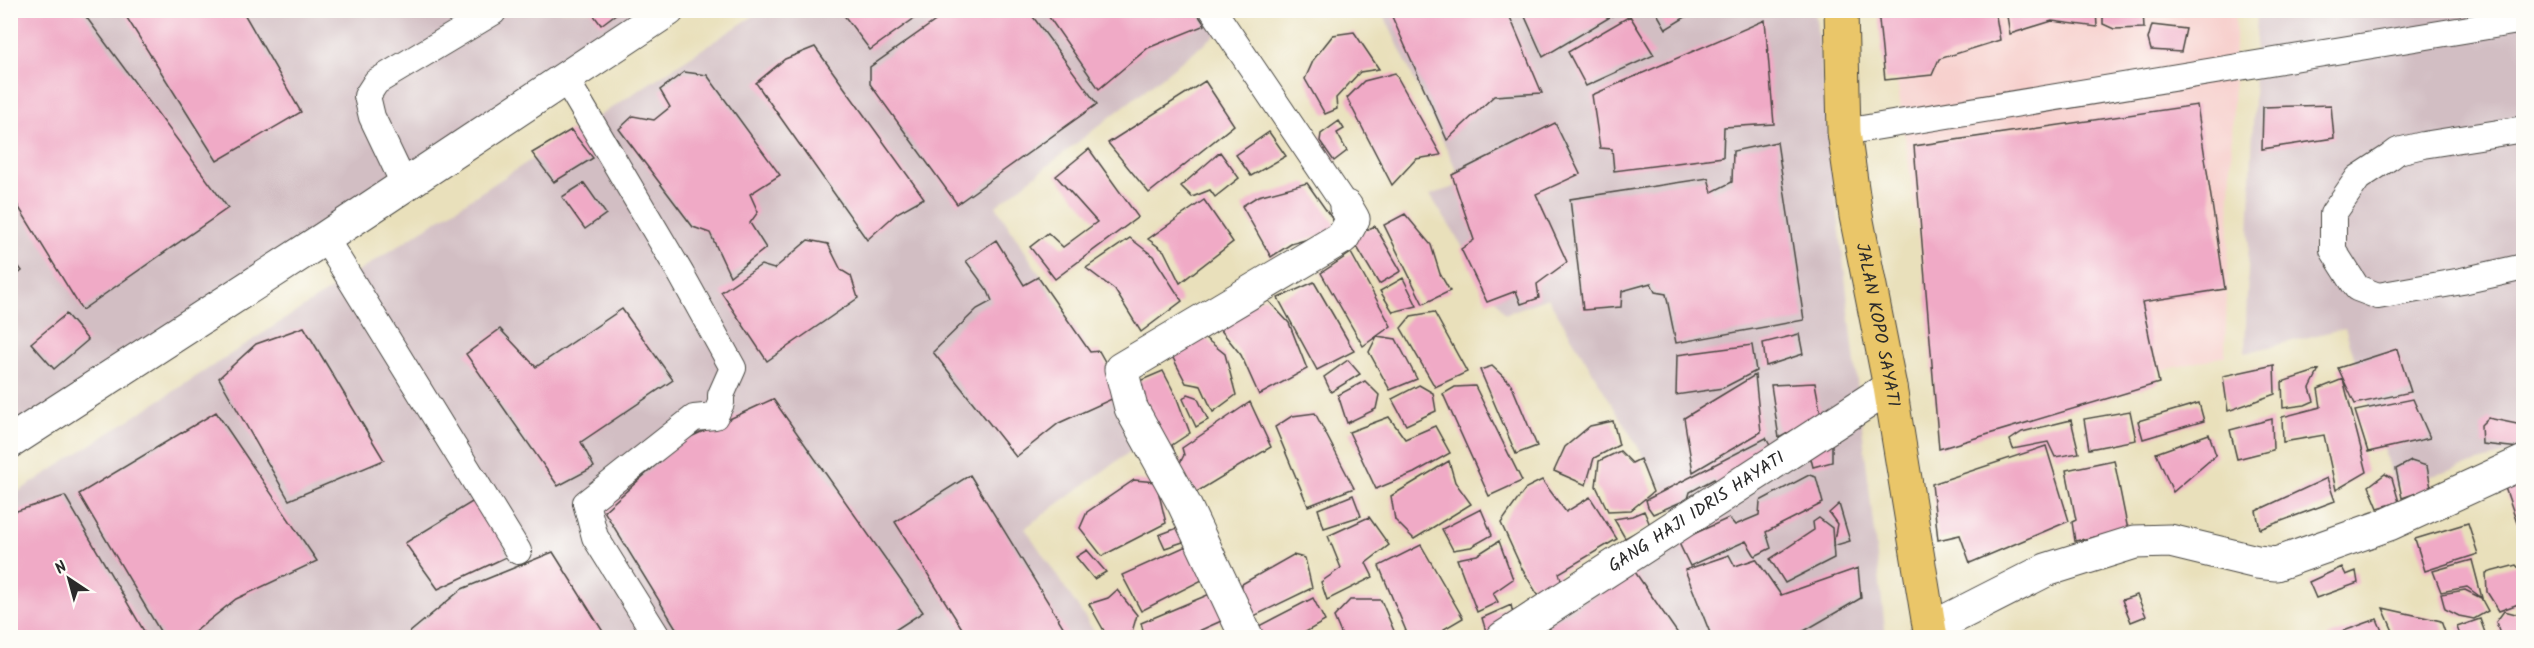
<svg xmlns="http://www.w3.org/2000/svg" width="2534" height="648" font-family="Kalam,sans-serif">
<rect width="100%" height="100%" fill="#fdfcf7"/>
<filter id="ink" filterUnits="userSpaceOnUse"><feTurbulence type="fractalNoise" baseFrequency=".0167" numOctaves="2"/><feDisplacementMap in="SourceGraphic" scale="12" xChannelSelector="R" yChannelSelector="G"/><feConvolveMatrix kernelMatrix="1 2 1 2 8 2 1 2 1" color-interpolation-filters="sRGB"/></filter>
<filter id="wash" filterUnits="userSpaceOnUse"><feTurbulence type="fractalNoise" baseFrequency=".008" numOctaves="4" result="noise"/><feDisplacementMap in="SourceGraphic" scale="24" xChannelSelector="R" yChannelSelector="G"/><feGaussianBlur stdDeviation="1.35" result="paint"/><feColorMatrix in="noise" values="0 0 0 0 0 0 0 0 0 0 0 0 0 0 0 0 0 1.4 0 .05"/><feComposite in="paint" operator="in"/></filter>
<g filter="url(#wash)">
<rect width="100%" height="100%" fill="#e9e0bb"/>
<path fill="#f7d0cd" d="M1887,10L2236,11L2225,356L1945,419Z"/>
<path fill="#d2bec3" d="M1212,10L1223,29L996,206L1146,440L1025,528L1098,637H11L10,497L761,11Z
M11,11H651L11,453Z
M1382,11H1815L1886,637H1504L1683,522L1548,298L1505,314L1430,195L1463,184Z
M2257,11H2523V449L2395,487L2345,328L2245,353Z"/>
<g id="blocks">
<path fill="#f0aac6" d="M10,10H81L228,208L82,310L10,193Z
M122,10H242L301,112L217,161Z
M590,10H621L601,25Z
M840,10H926L870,50Z
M951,10H1028L1097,104L957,204L870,84V67Z
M1044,10H1195L1205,25L1148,48L1099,89Z
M1389,10H1507L1542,93L1494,96L1447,140Z
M1522,10H1622L1543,57Z
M1655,10H1697L1666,29Z
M1878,10H1995L2000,40L1939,59L1932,75L1885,80Z
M2006,10H2096L2097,27L2052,21L2010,34Z
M2103,10H2143L2144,28L2114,29L2103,24Z
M1630,16L1654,55L1586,86L1568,52Z
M1765,20L1774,124L1724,127L1723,157L1614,171L1612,149L1600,148L1592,95Z
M2152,25L2186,29L2181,52L2151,50L2148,39Z
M1354,32L1379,69L1360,72L1336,98L1337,109L1325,114L1305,79L1314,59L1333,35Z
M815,47L924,198L897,213L867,240L756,83L785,59Z
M684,72L707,75L780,175L750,194L758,212L750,223L766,248L730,276L710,233L693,227L619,129L633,116L654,120L670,107L660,90Z
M1395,73L1441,155L1416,159L1392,185L1347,98L1364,81Z
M1205,81L1234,125L1149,193L1108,143Z
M2197,105L2225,289L2142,302L2159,383L1939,449L1914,146Z
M2331,105L2334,138L2262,149L2263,107Z
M1339,121L1344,129L1337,133L1347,151L1334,161L1320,141L1321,134Z
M1555,123L1580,174L1536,194L1567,262L1537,284L1539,298L1521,304L1516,291L1487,302L1461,249L1474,240L1452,175Z
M571,130L593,158L554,182L532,153Z
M1269,132L1286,156L1251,176L1236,155Z
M1777,142L1804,320L1676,343L1666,294L1655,292L1651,283L1622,291L1621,307L1583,310L1570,199L1708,178L1712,192L1732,182L1733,151Z
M1089,149L1138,217L1055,279L1030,247L1048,233L1063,247L1097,222L1056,176Z
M1220,152L1239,178L1215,197L1210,190L1192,197L1181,186Z
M584,183L606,214L585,229L562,197Z
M1307,183L1340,230L1291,244L1271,257L1242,206L1258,196Z
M1204,200L1233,242L1180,283L1164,251L1148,239Z
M1405,214L1431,245L1440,274L1450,291L1423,304L1384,225Z
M1375,226L1401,271L1379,284L1351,237Z
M1130,238L1153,256L1182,301L1141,332L1115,290L1086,268Z
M808,240L828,244L841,270L851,276L858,298L767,361L721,292L761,265L774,269Z
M996,240L1024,285L1038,277L1090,352L1099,351L1123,394L1059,423L1016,457L933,352L977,309L992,301L988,291L966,261Z
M1351,253L1391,326L1363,346L1321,273Z
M10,255L22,271L10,281Z
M1403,278L1417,306L1393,312L1380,291Z
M1314,282L1354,351L1317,370L1278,298Z
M1265,297L1289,323L1307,369L1259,395L1241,355L1215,323Z
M622,309L673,380L581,442L594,467L558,486L466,354L500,329L536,367Z
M1434,312L1467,372L1435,387L1401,328L1411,316Z
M66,314L88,340L54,369L31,343Z
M304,327L384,460L289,500L219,378L256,344Z
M1799,334L1803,354L1766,366L1763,343Z
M1377,336L1396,339L1417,379L1390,390L1369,352Z
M1205,338L1225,354L1236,395L1213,412L1201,386L1186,383L1172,356Z
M1752,345L1756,371L1723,388L1676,395L1677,355Z
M2397,349L2411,392L2355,404L2338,368Z
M1348,360L1360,374L1331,392L1324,377Z
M2274,365L2275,394L2228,411L2223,376Z
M1492,366L1511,384L1537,446L1516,454L1480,370Z
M2319,370L2310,388L2314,401L2305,405L2283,408L2282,382Z
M1163,371L1176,396L1190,433L1172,445L1176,457L1130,385Z
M1755,375L1761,432L1693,472L1684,418Z
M2343,379L2367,472L2336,490L2324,435L2283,442L2282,417L2321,407L2318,389Z
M1365,381L1379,395L1376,409L1347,423L1338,395Z
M1815,383L1821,415L1779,438L1771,385Z
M1419,385L1433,393L1436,411L1406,425L1392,399Z
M1475,386L1522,481L1489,496L1443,394L1455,387Z
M1188,394L1197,397L1208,420L1196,427L1183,399Z
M773,399L923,612L883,638H682L604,511L684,440Z
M2413,399L2430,438L2368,452L2355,411Z
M1250,402L1271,447L1195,493L1179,465L1184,455L1182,448Z
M2199,403L2204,421L2143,439L2138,421Z
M2130,411L2136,440L2089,449L2084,419Z
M216,412L317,561L236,599L187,638H164L79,494Z
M1315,413L1354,488L1308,506L1275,427L1292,416Z
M1389,417L1405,439L1435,426L1450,453L1414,473L1376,489L1349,432Z
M2488,418L2522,425L2519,432L2520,448L2482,444L2481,425Z
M2272,419L2273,450L2237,459L2230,430Z
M2071,420L2079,453L2055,457L2048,442L2013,449L2010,440L2022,432Z
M1613,421L1619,445L1594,458L1586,485L1554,471L1565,447L1590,426Z
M2209,434L2216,455L2173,492L2156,453Z
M1766,438L1775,455L1719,485L1714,479L1690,492L1688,499L1653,514L1648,507L1646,500Z
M1807,443H1832V462L1813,467Z
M2046,446L2069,521L1970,563L1960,535L1938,540L1932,484Z
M1620,451L1632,463L1640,459L1653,492L1631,510L1608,511L1596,486L1599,461Z
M2114,460L2128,530L2075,541L2072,522L2076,520L2066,470Z
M1449,461L1455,482L1471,504L1414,539L1395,520L1391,496Z
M2411,461L2427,466L2431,488L2402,498L2396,469Z
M2524,471V519L2517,522L2502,479Z
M2385,474L2392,478L2399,502L2378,508L2369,486Z
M970,475L1070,638H968L895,522Z
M1809,475L1816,477L1823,503L1766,532L1771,548L1755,556L1746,541L1690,566L1678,541L1729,518L1735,525L1759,515L1760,501Z
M2327,478L2335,501L2260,529L2256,511Z
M1134,480L1156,482L1166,523L1102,556L1080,528L1087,512Z
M1542,480L1566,512L1590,497L1617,539L1559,573L1564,590L1542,602L1522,569L1501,523L1526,488Z
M1353,495L1361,516L1324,528L1318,509Z
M65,496L148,638H10V513Z
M477,499L499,533L506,557L438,589L405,543Z
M1839,504L1850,541L1833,546L1837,524L1829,513Z
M1481,509L1492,535L1471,547L1453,550L1442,529Z
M1644,511L1650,525L1625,538L1614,519L1632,516Z
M1369,517L1389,545L1366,563L1373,577L1327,600L1321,582L1341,568L1328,536Z
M1819,518L1832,528L1834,558L1785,583L1770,559L1814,530L1813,522Z
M2468,523L2478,554L2425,571L2415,539Z
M1180,527L1186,541L1165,548L1159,535Z
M1499,541L1513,579L1493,593L1498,602L1477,612L1457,559L1477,555Z
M1193,543L1208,577L1141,611L1122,575Z
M1421,545L1463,618L1444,629L1447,638H1409L1379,566Z
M1087,550L1106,572L1094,579L1076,557Z
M553,552L607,638H403L462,589Z
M1293,555L1305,558L1312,588L1250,618L1241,596L1242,584Z
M1729,555L1735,566L1756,559L1781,595L1858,568L1861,598L1792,638H1712L1685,570Z
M2472,560L2482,598L2467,587L2441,592L2433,571Z
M2516,565L2524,574V602L2499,611L2487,592L2486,573Z
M2342,567L2346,575L2356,571L2358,583L2316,598L2309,582Z
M1635,572L1681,638H1554L1548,625Z
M1117,590L1137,615L1132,632L1108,638L1089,604L1108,598Z
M2465,590L2481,598L2488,611L2474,619L2459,616L2445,609L2441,594Z
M1217,591L1228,618L1183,638H1145L1141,623Z
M2137,595L2146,616L2131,622L2122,600Z
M1313,598L1325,621L1302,634L1303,638H1259L1255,628Z
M1350,600H1381L1397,638H1343L1334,617Z
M1511,605L1514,618L1487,635L1482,618Z
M2383,608L2441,621L2447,638H2396Z
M2504,611L2524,616V638H2501L2496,622Z
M2377,619L2385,638H2327V637Z
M2480,619L2487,638H2461L2457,627Z"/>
</g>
</g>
<g filter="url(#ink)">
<use href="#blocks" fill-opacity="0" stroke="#484641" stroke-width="1.5"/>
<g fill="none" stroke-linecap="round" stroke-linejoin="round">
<g stroke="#484641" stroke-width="28">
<path id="lane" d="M1213,10L1346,207
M565,78L681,274L733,368L721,395V403L715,416L694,418L586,503L595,537L658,638
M2524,129L2423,145L2398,151L2390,157L2358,178L2333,214V250L2357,288L2378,296L2462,281L2524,267
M1844,132L2524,20
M404,184L372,117L367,96L376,82L493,12
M325,238L518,551"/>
</g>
<g stroke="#484641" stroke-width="35">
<g id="street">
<path d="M10,442L325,238L668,10"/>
<path d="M1930,629L2046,570L2135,542L2170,541L2257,562L2276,564L2389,524L2524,462"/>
<path d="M1247,638L1184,504L1131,408L1121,369L1343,237L1353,219L1346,207"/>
<path id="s1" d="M1503,638L1890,387"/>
</g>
</g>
<g stroke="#484641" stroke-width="35">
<g id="primary">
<path id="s2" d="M1841,10L1844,132L1856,216L1890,387L1931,638"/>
</g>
</g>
<use href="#lane" stroke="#fff" stroke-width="26"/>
<use href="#street" stroke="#fff" stroke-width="33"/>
<use href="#primary" stroke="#eac669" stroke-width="33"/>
</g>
</g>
<g text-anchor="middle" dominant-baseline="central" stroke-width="6" stroke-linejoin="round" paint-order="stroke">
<g font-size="18" fill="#2b2b2b" stroke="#fdfcf7">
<text stroke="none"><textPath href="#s2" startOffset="318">JALAN KOPO SAYATI</textPath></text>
<text stroke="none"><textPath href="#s1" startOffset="231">GANG HAJI IDRIS HAYATI</textPath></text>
</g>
</g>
<rect width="2534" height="648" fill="none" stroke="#fdfcf7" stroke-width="36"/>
<g transform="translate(69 579) rotate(324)" stroke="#fdfcf7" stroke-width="4.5" paint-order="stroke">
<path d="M0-4.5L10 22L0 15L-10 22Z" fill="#2b2b2b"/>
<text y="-9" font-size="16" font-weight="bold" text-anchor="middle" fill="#2b2b2b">N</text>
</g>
</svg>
